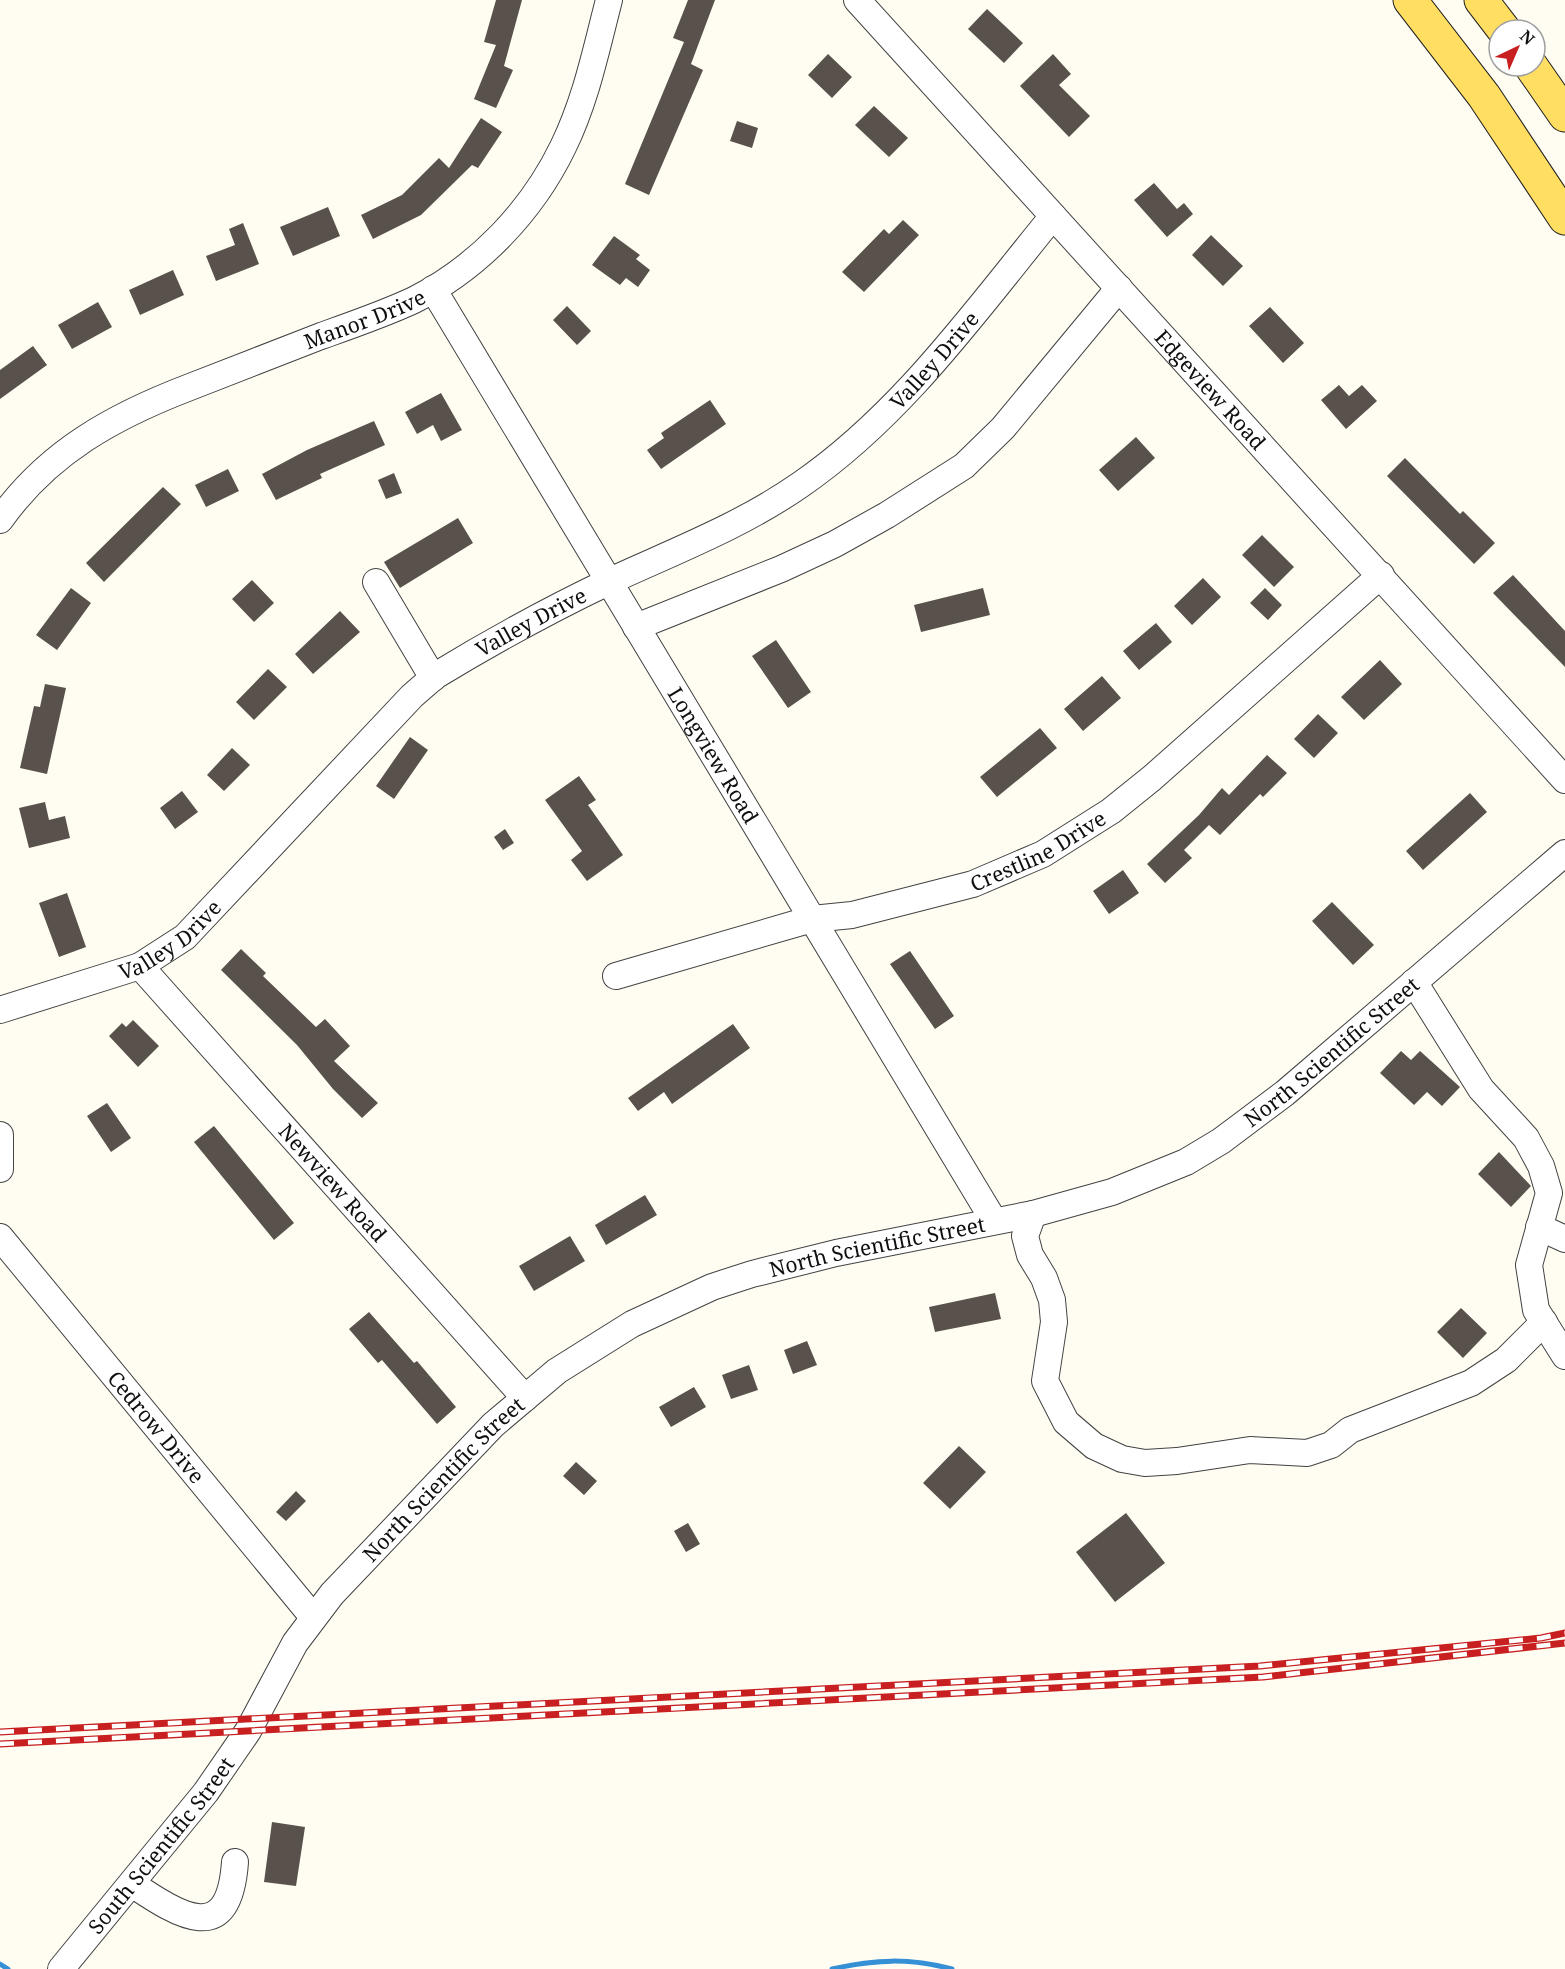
<svg xmlns="http://www.w3.org/2000/svg" width="1565" height="1969" font-family="'Noto Serif',serif">
<rect width="100%" height="100%" fill="#fffdf2"/>
<g fill="none" stroke-linecap="round" stroke-linejoin="round">
<path stroke="#3690d5" stroke-width="5" d="M0,1964L8,1969
M832,1969C876,1959 909,1958 952,1969"/>
</g>
<path fill="#59514b" d="M496,0H522L504,66L513,70L496,108L474,99L496,45L484,42Z
M688,0H715L691,64L703,70L649,195L625,184L684,42L673,38Z
M987,9L1023,43L1004,63L968,29Z
M828,54L852,77L832,98L808,75Z
M1053,54L1071,74L1059,85L1090,116L1069,137L1020,86Z
M874,106L908,138L889,157L855,125Z
M481,118L502,132L478,168L472,165L421,215L373,239L361,215L402,195L439,158L449,168Z
M737,121L758,128L752,148L730,141Z
M1154,183L1177,209L1184,203L1193,214L1167,237L1134,200Z
M328,207L340,236L293,256L280,227Z
M903,220L919,235L864,292L842,272L884,229L889,234Z
M243,223L259,264L216,281L206,256L235,245L229,229Z
M1211,235L1243,266L1223,286L1192,255Z
M614,236L640,255L636,259L650,270L638,287L626,278L620,285L592,265Z
M173,270L184,295L140,315L129,290Z
M98,302L112,327L72,349L58,325Z
M567,306L591,331L577,345L553,320Z
M1270,307L1304,343L1283,363L1249,326Z
M33,346L47,365L0,399V370Z
M1339,385L1349,396L1362,385L1377,401L1346,429L1321,400Z
M441,393L462,430L441,441L433,425L417,434L405,412Z
M710,400L726,424L661,469L647,450L664,438L661,433Z
M374,421L385,445L320,474L322,478L276,500L262,474L307,450Z
M1136,437L1155,458L1118,491L1099,470Z
M1405,458L1460,514L1463,511L1495,543L1474,564L1387,476Z
M228,469L239,491L206,507L195,485Z
M394,473L402,493L386,499L378,480Z
M163,487L181,504L104,582L86,563Z
M458,518L473,543L400,588L384,562Z
M1262,535L1294,567L1274,587L1242,555Z
M1513,575L1565,631V667L1493,593Z
M1203,578L1221,597L1192,625L1174,606Z
M252,580L274,603L254,622L232,599Z
M71,588L91,603L57,650L36,635Z
M983,588L990,615L921,632L914,605Z
M1265,588L1282,605L1268,620L1250,603Z
M340,611L360,632L313,674L295,654Z
M1156,623L1172,642L1139,670L1123,651Z
M776,640L811,692L788,708L752,656Z
M1380,660L1402,684L1364,720L1341,697Z
M268,669L287,687L254,720L236,702Z
M1102,676L1121,698L1083,731L1064,709Z
M45,684L66,688L47,774L20,768L34,706L40,707Z
M1318,714L1338,733L1314,758L1294,739Z
M1040,728L1057,748L997,797L980,777Z
M410,737L428,750L394,799L376,786Z
M232,748L250,765L224,791L207,775Z
M1267,755L1287,773L1263,797L1260,794L1220,835L1209,825L1184,850L1192,858L1165,883L1147,864L1199,815L1222,788L1229,795Z
M579,776L596,800L588,805L623,855L587,881L571,860L582,851L545,800Z
M182,791L198,812L175,829L160,808Z
M1470,793L1487,812L1423,870L1406,851Z
M45,802L49,820L65,816L70,838L29,848L19,808Z
M505,829L514,843L503,850L494,837Z
M1123,870L1139,893L1109,914L1093,891Z
M67,893L86,947L59,957L39,903Z
M1332,902L1374,945L1353,965L1312,921Z
M241,949L266,973L263,976L316,1027L325,1019L350,1046L334,1061L378,1103L362,1118L333,1089L297,1045L221,970Z
M910,951L954,1016L935,1029L890,964Z
M133,1020L159,1046L138,1067L109,1036L122,1023L126,1027Z
M733,1024L750,1048L672,1104L664,1092L638,1111L628,1098Z
M1401,1051L1411,1060L1420,1051L1460,1087L1442,1106L1427,1092L1414,1105L1380,1073Z
M107,1103L131,1138L111,1152L87,1116Z
M214,1126L294,1223L274,1240L194,1142Z
M1499,1152L1531,1186L1511,1207L1478,1174Z
M645,1195L657,1215L606,1245L595,1225Z
M570,1236L585,1261L534,1291L519,1266Z
M995,1293L1001,1319L935,1332L929,1307Z
M1461,1308L1487,1333L1463,1358L1437,1332Z
M369,1312L414,1363L417,1361L456,1407L437,1424L382,1360L378,1363L349,1329Z
M807,1341L817,1365L793,1374L784,1350Z
M749,1365L758,1390L731,1399L722,1375Z
M694,1387L706,1407L671,1427L659,1407Z
M959,1446L986,1472L950,1509L923,1483Z
M576,1462L597,1481L584,1495L563,1476Z
M296,1491L306,1501L286,1521L276,1512Z
M1126,1513L1165,1563L1115,1602L1076,1552Z
M688,1523L700,1544L686,1552L674,1531Z
M272,1822L305,1827L296,1886L264,1882Z"/>
<g fill="none" stroke-linecap="round" stroke-linejoin="round">
<g stroke="#424242" stroke-width="28">
<g id="minor">
<path id="s1" d="M857,0L1565,780"/>
<path id="s2" d="M433,289L994,1221"/>
<path id="s3" d="M0,520C48,452 114,416 190,387C234,370 277,353 321,336C352,325 384,314 414,300C479,267 532,211 563,147C586,100 596,50 609,0"/>
<path d="M376,582L433,678"/>
<path d="M636,627L781,569L835,544L887,515L964,466L1003,428L1119,288"/>
<path id="s4" d="M140,966L525,1398"/>
<path id="s5" d="M616,976L812,919L852,915L973,884L1043,854L1111,811L1152,778L1381,575"/>
<path d="M1414,982L1481,1089L1526,1138L1541,1166L1549,1193L1529,1265L1536,1310L1565,1356"/>
<path id="s6" d="M0,1010L140,966L185,937L412,696L435,676C491,642 551,609 610,581C675,551 741,526 800,485C902,415 976,310 1053,216"/>
<path d="M0,1135V1169"/>
<path d="M1033,1214L1025,1236L1030,1255L1044,1278L1052,1300L1054,1322L1045,1381L1066,1422L1094,1446L1122,1459L1145,1463L1177,1461L1250,1450L1307,1453L1331,1445L1350,1430L1471,1383L1506,1360L1544,1322"/>
<path d="M1539,1227L1565,1239"/>
<path id="s7" d="M0,1237L313,1617"/>
<path d="M132,1884C180,1916 229,1948 235,1862"/>
<path id="s8" d="M61,1969L206,1792L248,1731L295,1643L332,1594L493,1425L557,1371L632,1324L712,1287L752,1274L836,1253L1033,1214L1112,1192L1186,1162L1221,1141L1285,1093L1565,853"/>
</g>
</g>
<g stroke="#202020" stroke-width="35">
<path id="major" d="M1410,0L1484,96L1565,218
M1481,0L1504,30
M1531,66L1565,115"/>
</g>
<use href="#minor" stroke="#fff" stroke-width="26"/>
<use href="#major" stroke="#ffde62" stroke-width="33"/>
<g stroke="#c81f21" stroke-width="7">
<path id="rail" d="M0,1732L1260,1666L1541,1638L1565,1633
M0,1744L1263,1677L1565,1643"/>
</g>
<use href="#rail" stroke="#fff" stroke-width="4.5" stroke-dasharray="14" stroke-linecap="butt"/>
</g>
<g text-anchor="middle" dominant-baseline="central" stroke-width="6" stroke-linejoin="round" paint-order="stroke">
<g font-size="21" fill="#0f0f0f" stroke="#fff">
<text stroke="none"><textPath href="#s3" startOffset="423">Manor Drive</textPath></text>
<text stroke="none"><textPath href="#s6" startOffset="1158">Valley Drive</textPath></text>
<text stroke="none"><textPath href="#s1" startOffset="526">Edgeview Road</textPath></text>
<text stroke="none"><textPath href="#s6" startOffset="672">Valley Drive</textPath></text>
<text stroke="none"><textPath href="#s2" startOffset="544">Longview Road</textPath></text>
<text stroke="none"><textPath href="#s5" startOffset="442">Crestline Drive</textPath></text>
<text stroke="none"><textPath href="#s6" startOffset="186">Valley Drive</textPath></text>
<text stroke="none"><textPath href="#s8" startOffset="1632">North Scientific Street</textPath></text>
<text stroke="none"><textPath href="#s4" startOffset="290">Newview Road</textPath></text>
<text stroke="none"><textPath href="#s8" startOffset="1128">North Scientific Street</textPath></text>
<text stroke="none"><textPath href="#s7" startOffset="246">Cedrow Drive</textPath></text>
<text stroke="none"><textPath href="#s8" startOffset="624">North Scientific Street</textPath></text>
<text stroke="none"><textPath href="#s8" startOffset="159">South Scientific Street</textPath></text>
</g>
</g>
<g transform="translate(1517 48) rotate(44)"><circle r="28" fill="#ffffff" stroke="#9f9f9f" stroke-width="1.5"/>
<path d="M0-4.5L10 22L0 15L-10 22Z" fill="#c81f21"/>
<text y="-9" font-size="16" font-weight="bold" text-anchor="middle" fill="#0f0f0f">N</text>
</g>
</svg>
